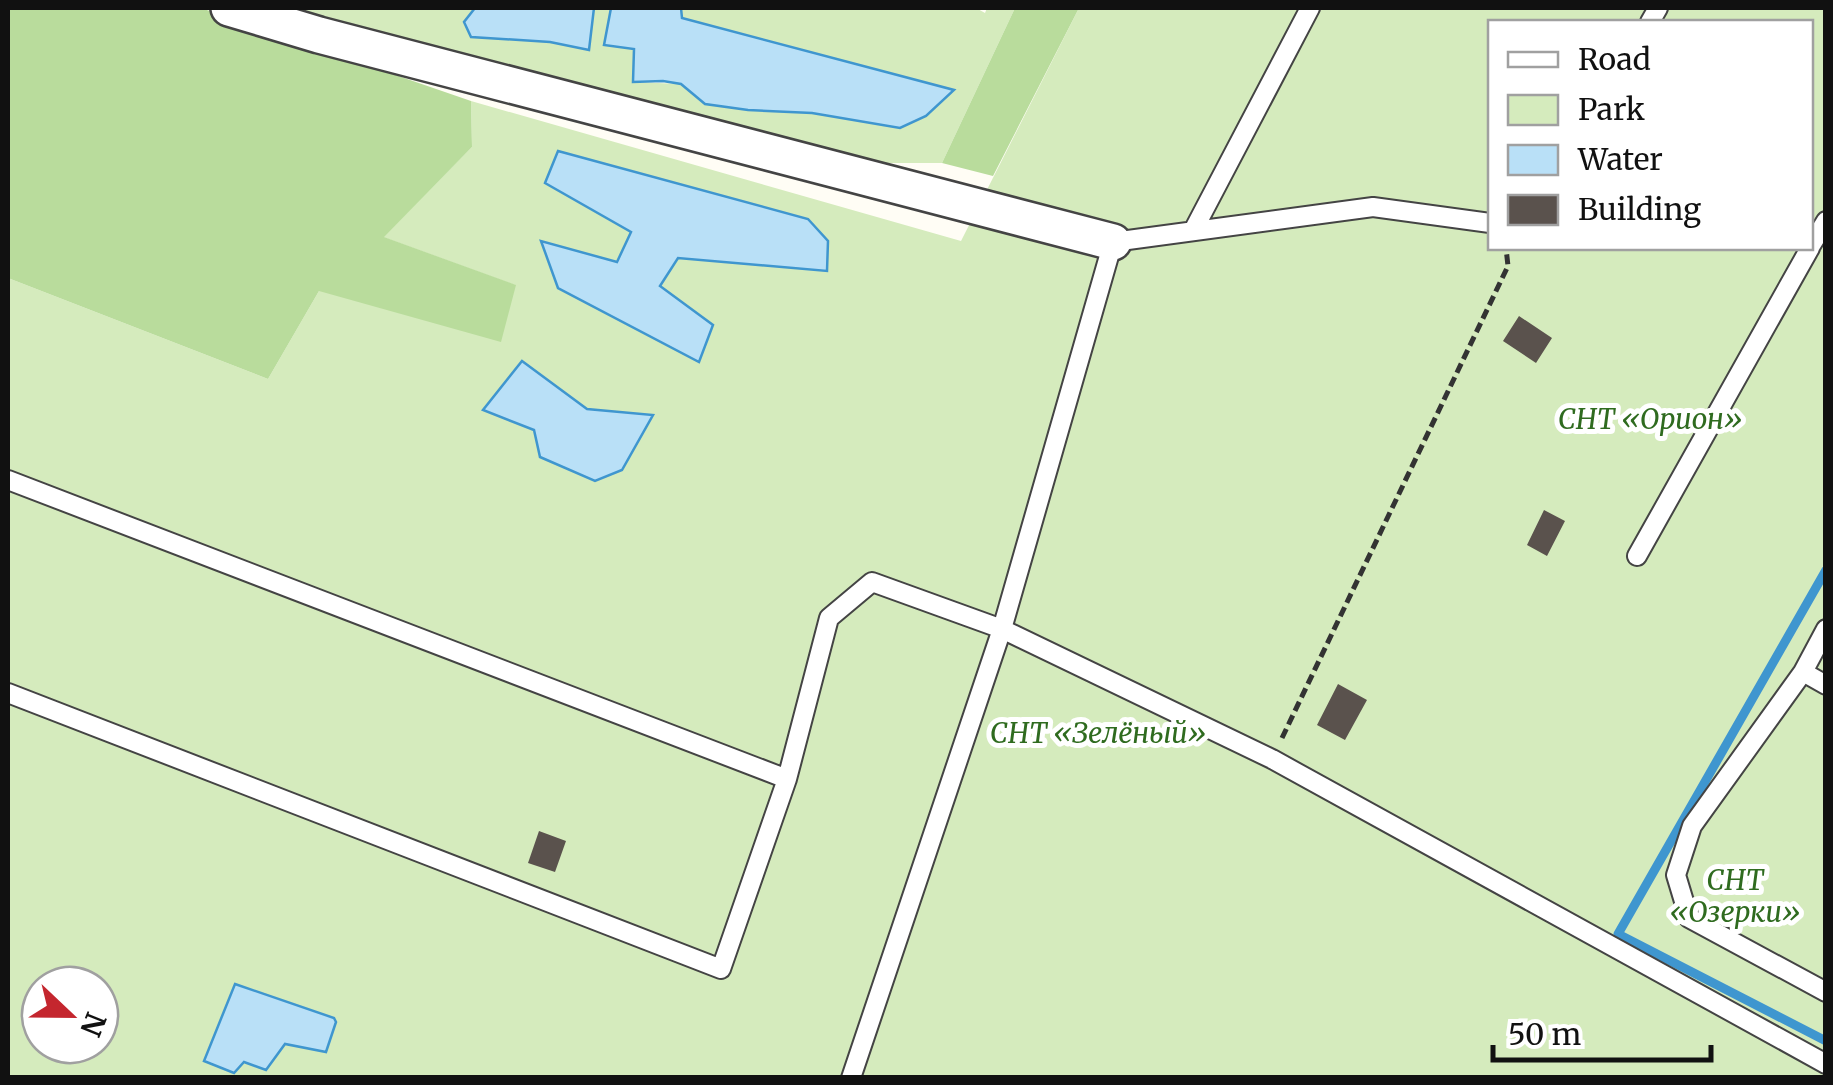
<svg xmlns="http://www.w3.org/2000/svg" width="1833" height="1085" font-family="Merriweather,serif">
<rect width="100%" height="100%" fill="#fffdf5"/>
<path fill="#d5ebbd" fill-rule="evenodd" d="M258,8H475L464,22L588,50L594,8H611L604,44L634,49V82L681,84L706,104L748,110L812,113L681,18V8H976L985,13L987,8H1015L942,163H869Z
M1079,8H1825V1077H8V278L268,379L319,291L515,285L383,237L472,147L471,101L961,241ZM1490,22H1810V248H1490ZM558,151L683,187L826,271L678,258L660,287L542,242L617,262L631,231L545,183ZM522,361L587,409L651,415L540,457ZM236,984L334,1018L331,1040L285,1044L266,1070L244,1062ZM40,985H100V1045H40Z"/>
<path fill="#b9dc9c" d="M8,8H201L471,101L472,147L384,237L516,285L501,342L319,291L268,379L8,278Z
M1015,8H1079L993,176L942,163Z"/>
<path fill="#b9e0f7" stroke="#3f96cf" stroke-width="2.5" d="M475,8H594L589,50L550,42L471,37L464,22Z
M611,8H681L682,18L954,90L926,116L900,128L812,113L748,110L705,104L681,84L663,81L633,82L634,49L604,45Z
M558,151L808,219L828,241L827,271L678,258L660,286L713,325L699,362L558,288L541,241L617,262L631,232L545,183Z
M522,361L587,409L653,415L622,470L595,481L540,457L534,430L483,410Z
M235,984L334,1018L336,1022L326,1052L285,1044L266,1070L244,1062L234,1073L204,1061Z"/>
<g fill="none" stroke-linecap="round" stroke-linejoin="round">
<path stroke="#3f96cf" stroke-width="9" d="M1826,570L1618,934L1826,1041"/>
</g>
<path fill="#5a524d" d="M1519,316L1552,338L1536,363L1503,341Z
M1544,510L1565,521L1547,556L1527,545Z
M1338,684L1367,700L1345,740L1317,725Z
M539,831L566,841L555,872L528,863Z"/>
<g fill="none" stroke-linecap="round" stroke-linejoin="round">
<g stroke="#444" stroke-width="22">
<path id="lane" d="M1650,22L1658,8
M1194,229L1310,8
M1810,247L1826,221
M8,480L787,779
M1637,556L1810,248
M1826,629L1803,672L1692,826L1676,875L1689,918L1826,992
M1803,672L1826,685
M8,693L721,969L787,779L829,618L872,582L1002,629L1272,759L1826,1064
M851,1078L1002,629L1113,242L1373,207L1490,223"/>
</g>
<g stroke="#444" stroke-width="40">
<path id="street" d="M229,8L319,35L1113,242"/>
</g>
<path stroke="#333" stroke-width="5" stroke-dasharray="10 5" stroke-linecap="butt" d="M1282,738L1508,266L1506,248"/>
<use href="#lane" stroke="#fff" stroke-width="18"/>
<use href="#street" stroke="#fff" stroke-width="35"/>
</g>
<g text-anchor="middle" dominant-baseline="central" stroke-width="10" stroke-linejoin="round" paint-order="stroke">
<g font-size="28" font-style="italic" fill="#2f6b1f" stroke="#fff">
<text x="1650" y="419">СНТ «Орион»</text>
<text x="1098" y="733">СНТ «Зелёный»</text>
<text x="1735" y="880">СНТ<tspan x="1735" dy="32">«Озерки»</tspan></text>
</g>
</g>
<rect width="1833" height="1085" fill="none" stroke="#111111" stroke-width="20"/>
<rect x="1488" y="20" width="325" height="230" fill="#ffffff" stroke="#a0a0a0" stroke-width="2.5"/>
<rect x="1508" y="52" width="50" height="15" fill="#ffffff" stroke="#a0a0a0" stroke-width="2.5"/>
<text x="1578" y="70" font-size="30" fill="#111111">Road</text>
<rect x="1508" y="95" width="50" height="30" fill="#d5ebbd" stroke="#a0a0a0" stroke-width="2.5"/>
<text x="1578" y="120" font-size="30" fill="#111111">Park</text>
<rect x="1508" y="145" width="50" height="30" fill="#b9e0f7" stroke="#a0a0a0" stroke-width="2.5"/>
<text x="1578" y="170" font-size="30" fill="#111111">Water</text>
<rect x="1508" y="195" width="50" height="30" fill="#5a524d" stroke="#a0a0a0" stroke-width="2.5"/>
<text x="1578" y="220" font-size="30" fill="#111111">Building</text>
<g transform="translate(70 1015) rotate(112)"><circle r="48" fill="#ffffff" stroke="#a0a0a0" stroke-width="2.5"/>
<path d="M0-8L18 38L0 25L-18 38Z" fill="#c4262e"/>
<text y="-15" font-size="28" font-weight="bold" text-anchor="middle" fill="#111111">N</text>
</g>
<path d="M1493 1045v15h218v-15" fill="none" stroke="#111111" stroke-width="5"/>
<text x="1508" y="1045" font-size="30" fill="#111111" stroke="#ffffff" stroke-width="8" paint-order="stroke">50 m</text>
</svg>
